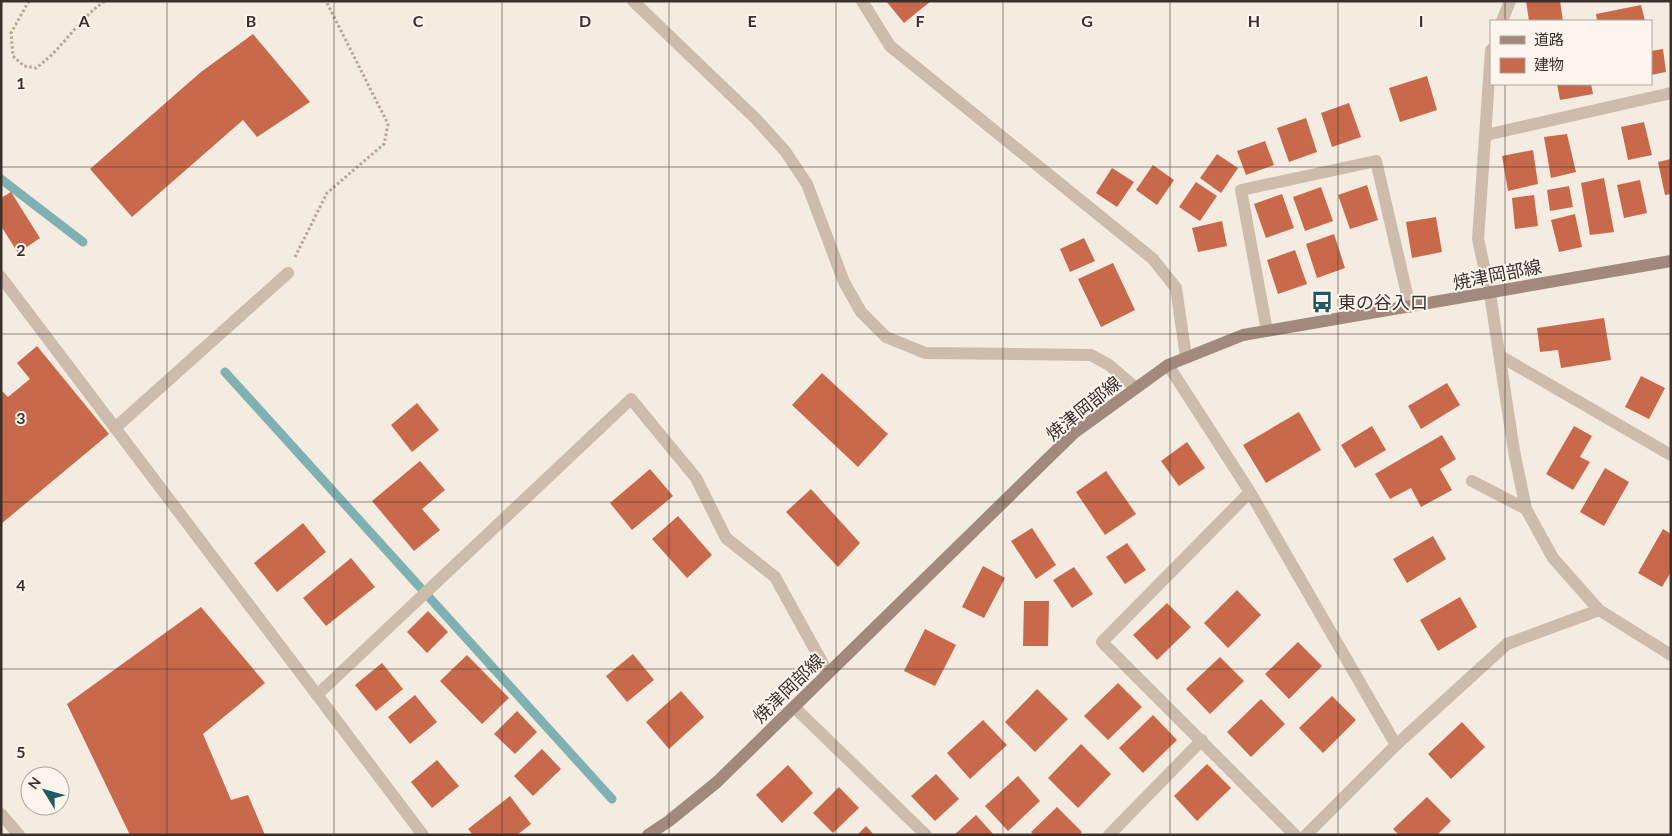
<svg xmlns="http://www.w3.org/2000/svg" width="1672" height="836" font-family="Lato,'Noto Sans JP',sans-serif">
<rect width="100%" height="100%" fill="#f4ebe1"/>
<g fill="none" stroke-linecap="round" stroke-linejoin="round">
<path stroke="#7fb0b2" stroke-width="9" d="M1,179L83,242
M225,372L612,799"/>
</g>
<path fill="#c8694b" d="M886,1H931L904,23Z
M1526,1H1560L1563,21H1529Z
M1641,5L1645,21H1597L1596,14Z
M253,34L310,102L257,137L243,120L132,217L90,169L201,72Z
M1663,49L1666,72L1651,75V51Z
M1427,76L1437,110L1400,122L1389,88Z
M1557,84H1591L1593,94L1560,100Z
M1349,103L1361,137L1332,147L1321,113Z
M1306,118L1317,152L1289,162L1277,128Z
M1644,122L1652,155L1628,160L1621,127Z
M1567,134L1576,172L1551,178L1544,137Z
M1265,141L1274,165L1246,175L1237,151Z
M1533,150L1538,184L1508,191L1502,156Z
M1217,154L1238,168L1221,193L1200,178Z
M1671,159V194L1665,195L1658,162Z
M1153,165L1174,180L1157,205L1136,190Z
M1112,168L1134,182L1117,207L1096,193Z
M1604,178L1614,232L1590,235L1581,183Z
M1640,180L1647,213L1624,218L1617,185Z
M1196,182L1217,196L1200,221L1179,207Z
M1367,185L1378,220L1350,229L1338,195Z
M1569,186L1573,207L1550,211L1547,190Z
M1321,187L1333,221L1305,231L1293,197Z
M11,192L40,238L18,253L1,226V198Z
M1282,194L1294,228L1266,238L1254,204Z
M1534,195L1538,226L1515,229L1512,198Z
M1575,214L1582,247L1559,252L1551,220Z
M1436,217L1442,252L1412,258L1406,222Z
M1222,221L1227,246L1198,252L1192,228Z
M1334,234L1345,268L1317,278L1306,244Z
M1084,238L1095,261L1070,272L1060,249Z
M1295,250L1307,284L1278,294L1267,260Z
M1113,263L1135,310L1101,327L1078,279Z
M1604,318L1611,360L1561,368L1558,350L1540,352L1537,328Z
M37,346L109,434L1,524V390L8,397L30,379L17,363Z
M822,373L888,434L858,467L792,405Z
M1641,376L1665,388L1649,419L1625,407Z
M1447,383L1460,405L1421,429L1408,406Z
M417,403L439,430L412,452L391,425Z
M1299,412L1321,450L1266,483L1243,445Z
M1372,426L1386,450L1355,468L1341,445Z
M1574,426L1592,436L1580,457L1590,462L1573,490L1546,474Z
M1442,435L1456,459L1440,469L1452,490L1421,507L1411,488L1390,499L1375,474Z
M1187,442L1205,468L1179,486L1161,461Z
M420,461L445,490L422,509L440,530L414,551L372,501Z
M1605,468L1629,482L1604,526L1580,512Z
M650,469L673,496L632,530L610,503Z
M1106,471L1136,514L1105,535L1076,492Z
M811,489L860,543L838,567L786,512Z
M678,516L712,555L687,578L652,539Z
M303,523L326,552L277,592L254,563Z
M1032,528L1056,565L1036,579L1011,541Z
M1663,529L1671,534V572L1662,587L1638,573Z
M1433,536L1446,559L1407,583L1393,559Z
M1127,543L1146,570L1125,584L1106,557Z
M351,558L375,587L326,626L303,598Z
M983,566L1005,578L984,618L962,607Z
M1074,567L1093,594L1072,608L1053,580Z
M1237,590L1261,615L1228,648L1204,623Z
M1460,597L1477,627L1438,651L1420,620Z
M1024,601H1049L1048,646H1023Z
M1167,603L1191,627L1157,660L1133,635Z
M201,607L265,683L203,734L231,800L248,795L265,835H130L67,704Z
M428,611L448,632L427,653L407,632Z
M925,629L956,645L935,686L904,671Z
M1298,642L1322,666L1289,699L1265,674Z
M633,654L654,680L627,702L606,676Z
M467,655L509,698L482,724L440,681Z
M1220,657L1244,681L1210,714L1186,689Z
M382,663L403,689L376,711L355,685Z
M1118,683L1142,707L1108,740L1084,716Z
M1037,689L1068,719L1035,752L1005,722Z
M681,691L704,717L669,749L646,722Z
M415,695L437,722L410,744L388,717Z
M1332,696L1356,720L1323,753L1299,728Z
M1261,699L1285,724L1251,757L1227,732Z
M517,711L537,732L515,754L494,734Z
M1153,715L1177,740L1143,773L1119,748Z
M983,720L1007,745L970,779L947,753Z
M1462,722L1485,747L1451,779L1428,754Z
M1081,744L1111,774L1078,808L1048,778Z
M542,749L561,769L533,796L514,776Z
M437,760L459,786L432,808L411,782Z
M1207,764L1231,788L1197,821L1174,796Z
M788,765L813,793L782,823L756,795Z
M936,774L959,799L935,821L911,796Z
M1018,776L1040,801L1008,831L985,806Z
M839,787L859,808L833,833L813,813Z
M510,796L531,824L517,835H473L468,829Z
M1427,797L1451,821L1437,835H1399L1393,829Z
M1057,807L1082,832L1079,835H1034L1031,832Z
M976,815L994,835H954Z
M866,826L874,835H857Z"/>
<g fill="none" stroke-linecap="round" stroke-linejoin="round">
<path stroke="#b9a596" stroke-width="3" stroke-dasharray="2.5 2.5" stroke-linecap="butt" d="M29,1L11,33L13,56L24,66L36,68C63,49 78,19 105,1
M295,257L327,193L384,144L388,124L326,1"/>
<path stroke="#cdbbac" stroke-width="12" d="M633,1L756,119L785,151L807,184L844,282L861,312L886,337L925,353L1091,355L1109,365L1136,388
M862,1L890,46L1153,259L1176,288L1186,357
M1502,21L1510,1
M1491,50L1478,239L1490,294L1514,451L1526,509L1553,558L1599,610L1671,655
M1486,135L1671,93
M1267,331L1241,190L1376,161L1410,307
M1500,356L1671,455
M1168,365L1250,492L1396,745
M115,428L288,273
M1472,481L1526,509
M1250,492L1102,642L1295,835
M317,695L631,399L696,478L726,538L775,577L828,673
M794,707L926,835
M1,814L19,835
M1109,835L1202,740
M1306,835L1396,745L1507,644L1599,610"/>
<path stroke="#cdbbac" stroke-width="12" d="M1,277L423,835"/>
<path stroke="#a18a7d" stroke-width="12" d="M648,835L669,821L717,782L1074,433L1168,365L1243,335L1671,261"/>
</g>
<path fill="none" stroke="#3b302b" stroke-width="1" stroke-opacity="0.55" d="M167,1V835M334,1V835M502,1V835M669,1V835M836,1V835M1003,1V835M1170,1V835M1338,1V835M1505,1V21M1505,84V835M1,167H1671M1,334H1671M1,502H1671M1,669H1671"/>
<defs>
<g id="bus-bare" transform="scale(1.725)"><path d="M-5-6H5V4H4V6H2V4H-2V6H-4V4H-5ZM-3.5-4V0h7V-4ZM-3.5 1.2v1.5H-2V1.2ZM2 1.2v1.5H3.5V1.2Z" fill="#1f5a5e" stroke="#fbf5ee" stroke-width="2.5" paint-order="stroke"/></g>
</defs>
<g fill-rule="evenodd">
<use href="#bus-bare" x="1322" y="302"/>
</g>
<g text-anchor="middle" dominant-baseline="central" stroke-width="4" stroke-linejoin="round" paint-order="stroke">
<g font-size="18" fill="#3b302b" stroke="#fbf5ee">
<text transform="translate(1497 274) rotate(-11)">焼津岡部線</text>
<text transform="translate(1083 408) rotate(-39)">焼津岡部線</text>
<text transform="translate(788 688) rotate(-44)">焼津岡部線</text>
</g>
<g font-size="18" fill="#3b302b" stroke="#fbf5ee" text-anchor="start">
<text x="1338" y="302">東の谷入口</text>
</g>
</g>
<g font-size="16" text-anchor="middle" font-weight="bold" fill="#3b302b" stroke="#fbf5ee" stroke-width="4" stroke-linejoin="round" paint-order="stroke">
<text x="84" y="27">A</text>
<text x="251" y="27">B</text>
<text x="418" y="27">C</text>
<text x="585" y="27">D</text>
<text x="752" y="27">E</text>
<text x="920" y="27">F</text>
<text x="1087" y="27">G</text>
<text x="1254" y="27">H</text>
<text x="1421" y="27">I</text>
<text x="21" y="89">1</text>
<text x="21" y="256">2</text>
<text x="21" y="424">3</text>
<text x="21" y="591">4</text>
<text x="21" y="758">5</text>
</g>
<rect width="1672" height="836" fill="none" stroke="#3b302b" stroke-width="5"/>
<rect x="1490" y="20" width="162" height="65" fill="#fbf5ee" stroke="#aea6a0"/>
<rect x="1500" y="36" width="25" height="8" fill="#a18a7d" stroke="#aea6a0"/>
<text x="1534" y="45" font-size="15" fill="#3b302b">道路</text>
<rect x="1500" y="58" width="25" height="15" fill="#c8694b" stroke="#aea6a0"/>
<text x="1534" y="70" font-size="15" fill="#3b302b">建物</text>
<g transform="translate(45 791) rotate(307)"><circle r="24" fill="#fbf5ee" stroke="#aea6a0"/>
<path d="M0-4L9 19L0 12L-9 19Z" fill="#1f5a5e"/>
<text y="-8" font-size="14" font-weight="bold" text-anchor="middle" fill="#3b302b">N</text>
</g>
</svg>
